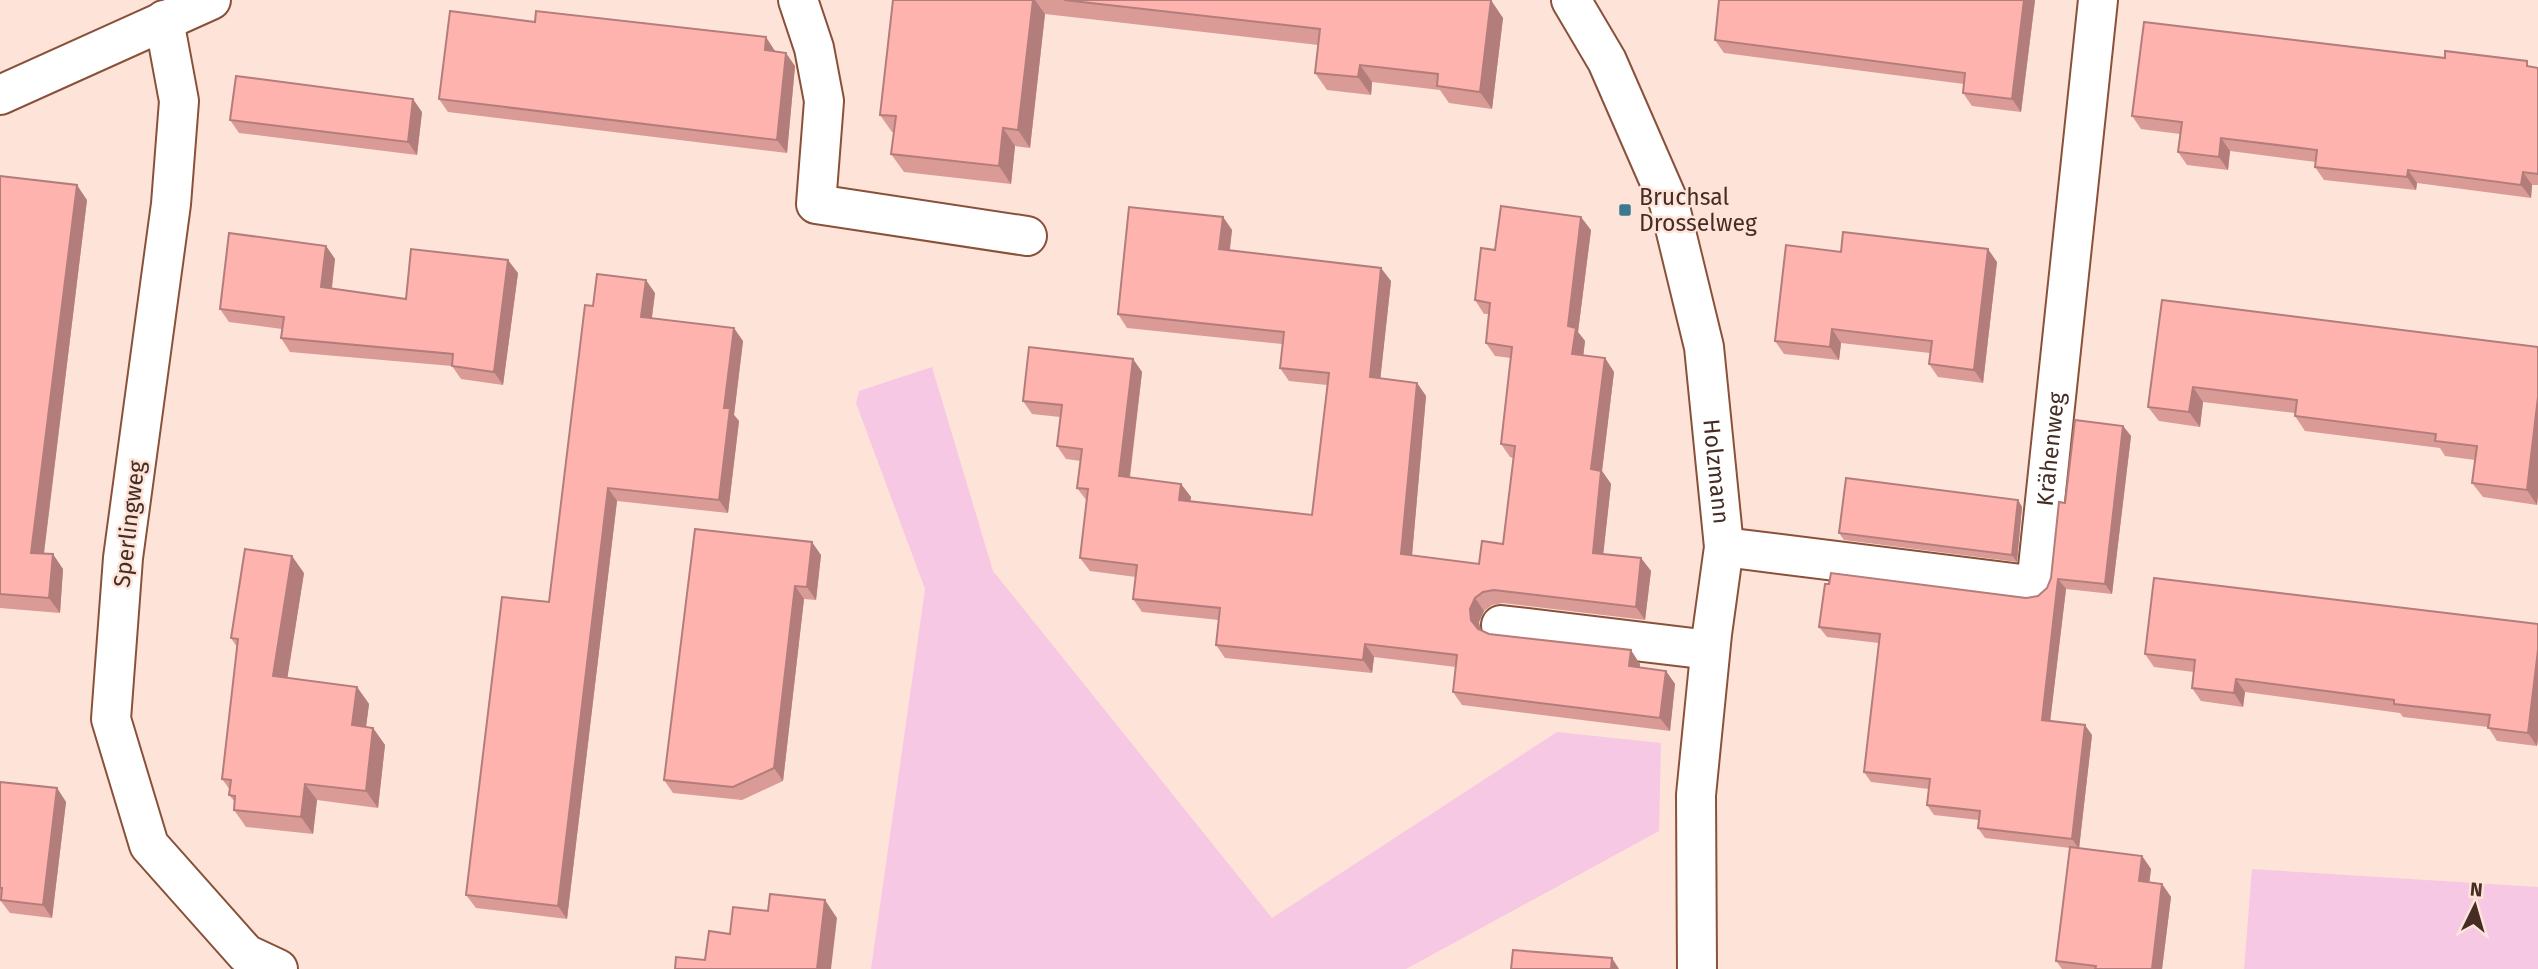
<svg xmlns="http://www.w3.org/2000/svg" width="2538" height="969" font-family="'Fira Sans',sans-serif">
<rect width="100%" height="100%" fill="#fee3d9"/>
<path fill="#f6c8e3" d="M932,367L993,571L1272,918L1557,732L1661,743L1659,831L1406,969H871L925,589L856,403L859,391Z
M2252,869L2538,887V969H2244Z"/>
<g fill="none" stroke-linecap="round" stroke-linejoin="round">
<g stroke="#89513a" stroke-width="42">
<g id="minor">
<path d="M798,0L814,48L824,101L816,204L1027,236"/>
<path id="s1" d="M1571,0L1607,61L1669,203L1704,347L1724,547L1712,634L1696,795L1697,969"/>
<path d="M164,20L179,101L171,204L123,558L111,719L149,845L246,954L278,969"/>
<path d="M0,95L211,0"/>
<path id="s2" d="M1724,547L2036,586L2098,0"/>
<path d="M1501,625L1710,650"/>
</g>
</g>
<use href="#minor" stroke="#fff" stroke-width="38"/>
</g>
<path fill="#da9a96" d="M893,0H1487L1503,18L1492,109L1449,103L1440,90L1372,82L1371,95L1327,90L1315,73L1318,45L1045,14L1030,148L1015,146L1011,184L904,172L891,154L894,132H892L880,115Z
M2035,0L2021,112L1972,106L1963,93L1964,84L1724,53L1715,40Z
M775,51L795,66L787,153L448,112L439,99Z
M2445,58L2538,68V185H2532L2531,198L2417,183L2416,190L2324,180L2315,167L2316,162L2230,151L2228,170L2187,165L2178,152L2180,134L2141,129L2132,116Z
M422,112L417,155L239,133L230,120Z
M0,176L87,200L44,554L63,569L60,613L0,608Z
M1223,217L1232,230L1230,250L1391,281L1380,379L1417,383L1426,396L1412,555L1479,564L1503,544L1513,458L1510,457L1501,444L1511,358L1495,356L1486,343L1489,314H1484L1475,300L1495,250L1591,230L1578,332L1585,341L1583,356L1605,358L1614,372L1602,471L1611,484L1603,554L1641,558L1651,571L1645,620L1503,603L1492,605L1484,611L1479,622L1480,630L1489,634L1640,664V668L1666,671L1675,684L1670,731L1462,705L1453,692L1456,667L1374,657L1372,673L1225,658L1216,645L1219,620L1142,612L1133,599L1136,577L1090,571L1080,558L1087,501L1077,488L1081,461L1066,459L1057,446L1060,417L1032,414L1023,401L1133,359L1142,372L1130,478L1181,484L1191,497L1190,501L1312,515L1327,385L1289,381L1280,368L1282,344L1127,328L1118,314Z
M326,246L335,259L332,289L406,299L518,273L503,385L461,379L452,366L290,352L281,338L282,329L229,322L220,309Z
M1841,252L1997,262L1983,383L1938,377L1929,364L1930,353L1841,343L1839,360L1784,354L1775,341Z
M655,293L652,318L743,341L734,415L739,421L728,513L617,501L567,919L476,908L466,895L549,602L593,306Z
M2162,300L2538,347V495L2537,505L2483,497L2472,483L2475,460L2445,456L2440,448L2305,431L2295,416V413L2203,402L2200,427L2159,421L2148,407Z
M2123,426L2131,436L2112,594L2066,589L2050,721L2092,735L2079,848L2142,856L2151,869L2149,882L2162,884L2171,897L2162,969H2062L2056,961L2070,848L1985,838L1978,828L1979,820L1934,815L1927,805L1929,789L1871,782L1864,772L1879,643L1827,637L1819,627L2038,596L2047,588L2051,578L2065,503Z
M2018,500L2022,507L2017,562L1844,540L1839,533Z
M695,529L821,555L816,600L804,599L783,781L742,800L673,793L664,780Z
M304,573L287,678L357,687L369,704L366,727L373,728L385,745L378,808L317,800L313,834L246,827L234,810L235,802L229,795L230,790L222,779L237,647L231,638Z
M2538,624V738L2537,746L2497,741L2488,727L2403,717L2400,713L2245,692L2243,707L2201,701L2192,688L2194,672L2154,667L2145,654Z
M0,782L57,788L66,802L52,918L10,913L0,900Z"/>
<path fill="#b27d7a" d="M1033,0H1035L1045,14L1030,148L1018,130Z
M1491,0L1503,18L1492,109L1480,92Z
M2024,0H2035L2021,112L2012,99Z
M766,37L775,51L774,63L765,50Z
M786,53L795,66L787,153L777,140Z
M1360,65L1372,82L1371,95L1358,77Z
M413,99L422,112L417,155L408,142Z
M1003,128L1015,146L1011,184L999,166Z
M2221,138L2230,151L2228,170L2219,157Z
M2408,170L2417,183L2416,190L2407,177Z
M2523,172L2532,185L2531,198L2521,185Z
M77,185L87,200L42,568L31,553Z
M1223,217L1232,230L1228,262L1219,249Z
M1581,217L1591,230L1578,332L1585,341L1582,367L1572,354L1568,326Z
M326,246L335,259L330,300L321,287Z
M1988,249L1997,262L1983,383L1974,370Z
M508,260L518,273L503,385L494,372Z
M1381,268L1391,281L1379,391L1370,377Z
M646,280L655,293L650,330L641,317Z
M734,328L743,341L734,415L739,421L728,513L719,500L724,408Z
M1832,329L1841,343L1839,360L1830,347Z
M1605,358L1614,372L1602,471L1611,484L1602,566L1593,553L1591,469Z
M1133,359L1142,372L1128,490L1119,476Z
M1417,383L1426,396L1411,567L1401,554Z
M2193,387L2203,402L2200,427L2189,412Z
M2538,397V495L2537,505L2527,490Z
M2123,426L2131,436L2112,594L2105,584Z
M1181,484L1191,497L1189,513L1179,500Z
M608,488L617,501L567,919L558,906Z
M2018,500L2022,507L2017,562L2012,555Z
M812,542L821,555L816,600L807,587Z
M53,554L63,569L60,613L49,598Z
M292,556L304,573L285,693L273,676Z
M1641,558L1651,571L1645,620L1636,607Z
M2058,579L2066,589L2049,731L2042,720Z
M795,586L804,599L783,781L774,768Z
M1475,598L1484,611L1479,622L1481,633L1471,620L1470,609Z
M1365,644L1374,657L1372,673L1363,660Z
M1631,650L1640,664L1638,680L1629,666Z
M2538,650V738L2537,746L2528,733Z
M1666,671L1675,684L1670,731L1660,718Z
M2236,679L2245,692L2243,707L2234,693Z
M357,687L369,704L364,742L352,725Z
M2085,725L2092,735L2079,849L2072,839Z
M373,728L385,745L378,808L366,791Z
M305,784L317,800L313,834L301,817Z
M57,788L66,802L52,918L43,905Z
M2142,856L2151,869L2148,894L2139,881Z
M2162,884L2171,897L2162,969H2152Z
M825,900L837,918L831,969H817Z
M1612,958L1619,969H1611Z"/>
<path fill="#feb3ae" stroke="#b27d7a" stroke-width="2" d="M893,0H1033L1018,130L1003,128L999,166L891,154L896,116L880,115Z
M1064,0H1491L1480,92L1437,86L1438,74L1360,65L1358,77L1315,73L1320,29Z
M1719,0H2024L2012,99L1963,93L1965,73L1715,40Z
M450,11L535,22L536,11L766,37L765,50L786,53L777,140L439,99Z
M2144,22L2445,58V51L2527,61V66L2538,68V174L2523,172L2521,185L2408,170L2407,177L2315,167L2317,150L2221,138L2219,157L2178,152L2182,122L2132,116Z
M236,76L413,99L408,142L230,120Z
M0,176L77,185L31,553L53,554L49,598L0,594Z
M1501,206L1581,217L1568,326L1576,328L1572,354L1605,358L1591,469L1601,471L1593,553L1641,558L1636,607L1494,590L1483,592L1475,598L1470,609L1471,620L1478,629L1489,634L1631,650L1629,666L1666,671L1660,718L1453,692L1457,655L1365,644L1363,660L1216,645L1220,608L1133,599L1137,565L1080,558L1088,489L1077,488L1082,449L1057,446L1062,405L1023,401L1029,347L1133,359L1119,476L1181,484L1179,500L1312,515L1329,373L1280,368L1284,332L1118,314L1129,207L1223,217L1219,249L1381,268L1370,377L1417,383L1401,554L1479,564L1482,541L1503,544L1515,446L1501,444L1512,347L1486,343L1490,303L1475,300L1481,248L1495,250Z
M1843,232L1988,249L1974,370L1929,364L1932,341L1832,329L1830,347L1775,341L1786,245L1841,252Z
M229,233L326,246L321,287L406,299L411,249L508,260L494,372L452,366L453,354L281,338L284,317L220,309Z
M597,274L646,280L641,317L734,328L724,408H730L719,500L608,488L558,906L466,895L502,597L549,602L585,305L593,306Z
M2162,300L2538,347V397L2527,490L2472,483L2477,446L2435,441L2436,434L2295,416L2297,400L2193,387L2189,412L2148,407Z
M2075,420L2123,426L2105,584L2058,579L2042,720L2085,725L2072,839L1978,828L1980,811L1927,805L1930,779L1864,772L1880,634L1819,627L1825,584H1829L1831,573L2026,598L2038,596L2047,588L2051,578L2059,502L2065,503Z
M1846,478L2018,500L2012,555L1839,533Z
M695,529L812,542L807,587L795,586L774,768L733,787L664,780Z
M245,549L292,556L273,676L357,687L352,725L373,728L366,791L305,784L301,817L234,810L235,796L229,795L231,780L222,779L238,639L231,638Z
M2154,578L2538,624V650L2528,733L2488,728L2490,715L2394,704V700L2236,679L2234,693L2192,688L2195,660L2145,654Z
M0,782L57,788L43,905L1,900L2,888H0Z
M2070,847L2142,856L2139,881L2162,884L2152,969H2095L2096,966L2056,961Z
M770,894L825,900L817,969H675L676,957L705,960L709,931L730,934L733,907L768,911Z
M1513,950L1612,958L1611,969H1511Z"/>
<rect fill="#3a798e" stroke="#fee3d9" stroke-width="2.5" x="1618" y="203" width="14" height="14" rx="3.5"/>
<g text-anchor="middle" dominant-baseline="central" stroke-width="5" stroke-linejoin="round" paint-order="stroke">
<g font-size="23" fill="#462d23" stroke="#fee3d9" text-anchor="start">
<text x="1639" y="197">Bruchsal<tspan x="1639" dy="26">Drosselweg</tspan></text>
</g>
<g font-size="23" fill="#462d23" stroke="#fee3d9">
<text stroke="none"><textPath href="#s2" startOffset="452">Krähenweg</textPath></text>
<text stroke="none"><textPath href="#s1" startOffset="499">Holzmann</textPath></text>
<text transform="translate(129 524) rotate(-83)">Sperlingweg</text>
</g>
</g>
<g transform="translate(2475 906) rotate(5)" stroke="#fee3d9" stroke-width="5" paint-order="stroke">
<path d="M0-5L12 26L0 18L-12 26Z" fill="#462d23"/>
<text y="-10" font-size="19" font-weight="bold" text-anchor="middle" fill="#462d23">N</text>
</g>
</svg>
